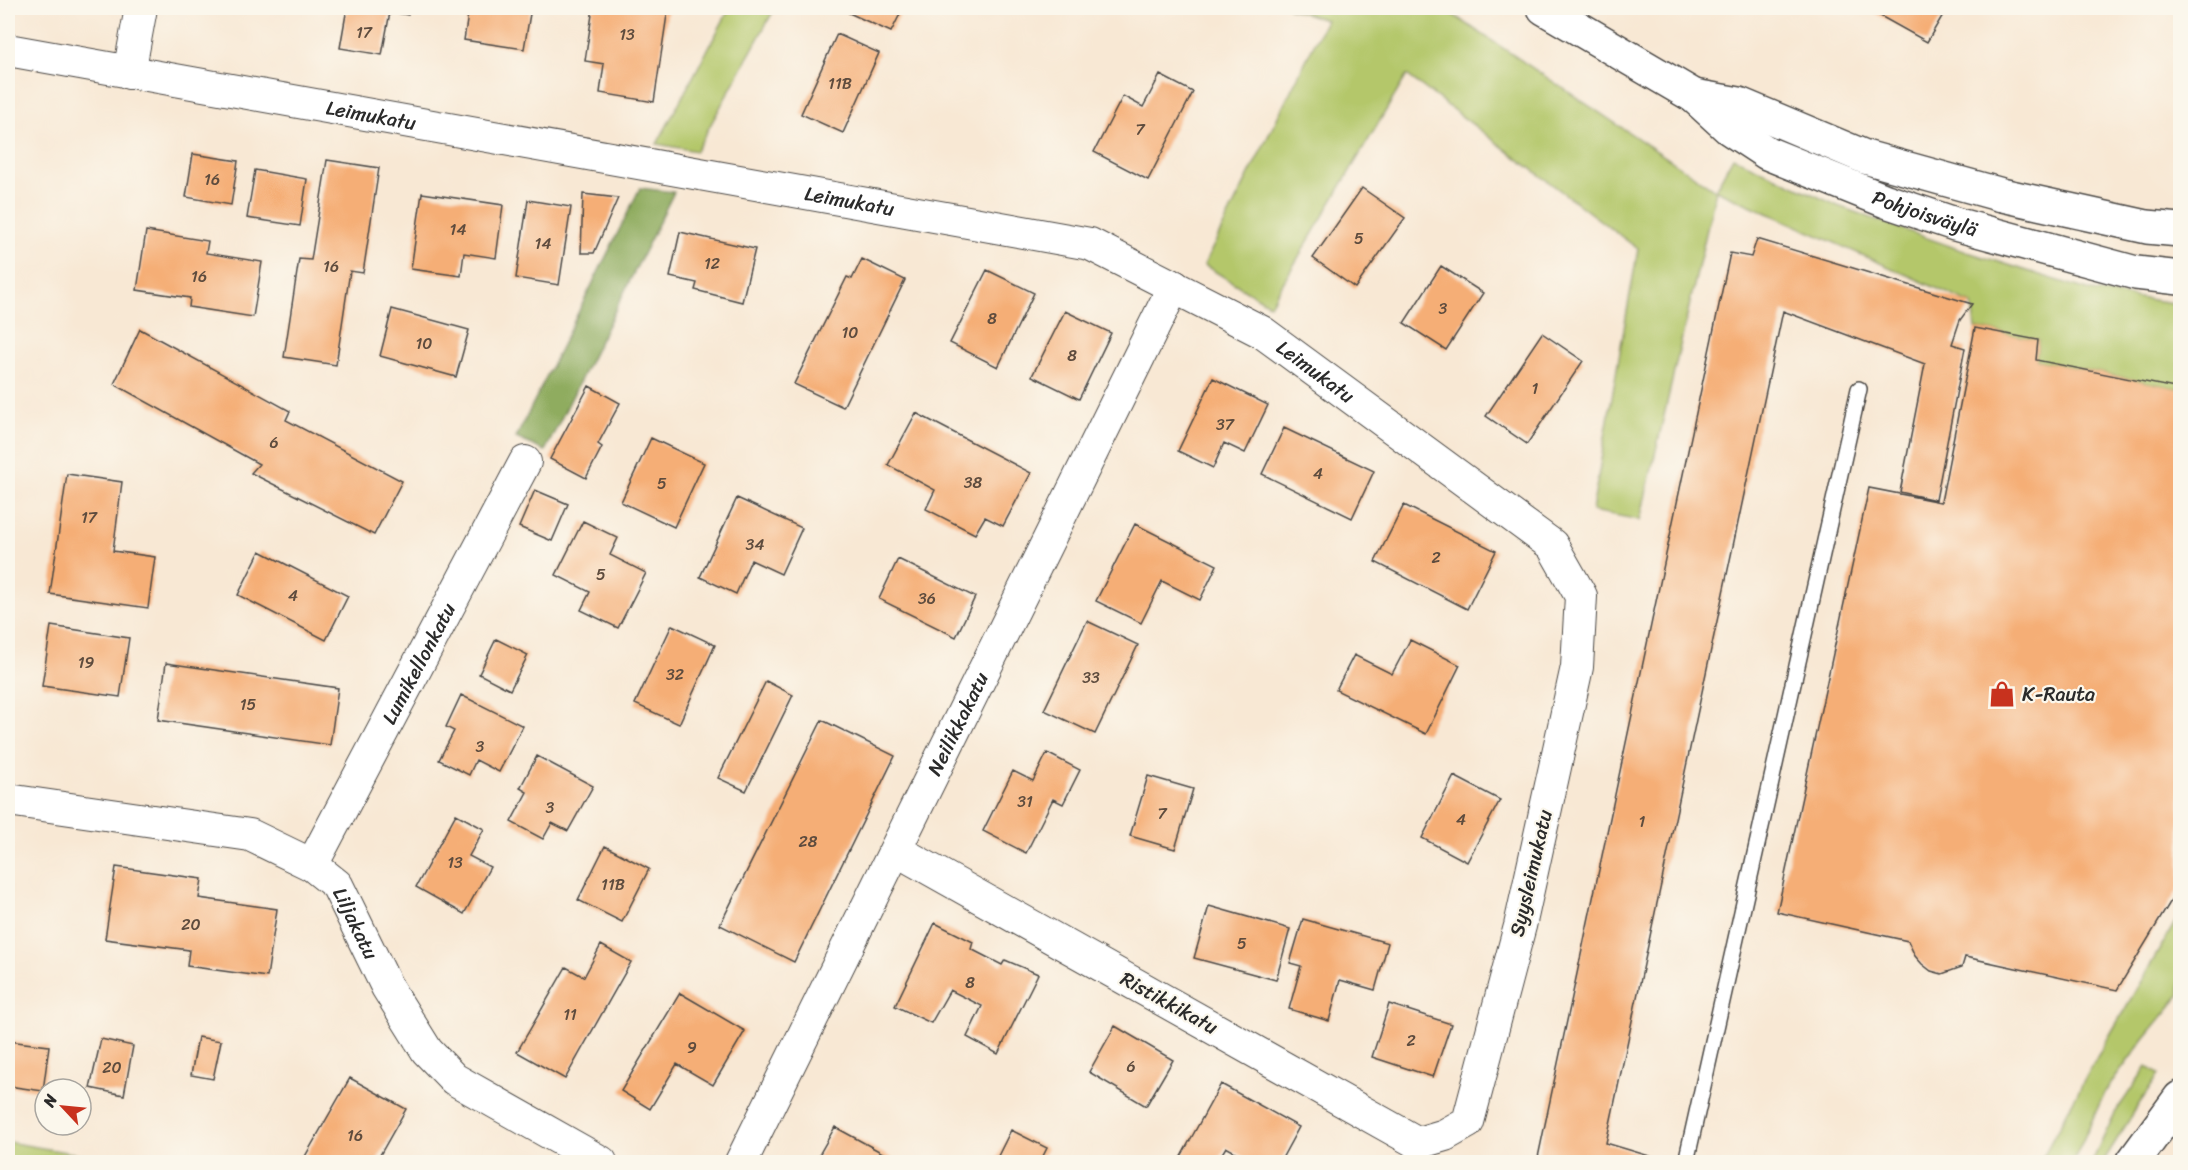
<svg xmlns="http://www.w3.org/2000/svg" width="2188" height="1170" font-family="Sriracha,sans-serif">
<rect width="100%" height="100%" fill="#fbf7ec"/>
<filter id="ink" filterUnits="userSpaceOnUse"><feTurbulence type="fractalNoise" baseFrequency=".0167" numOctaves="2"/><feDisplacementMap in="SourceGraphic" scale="12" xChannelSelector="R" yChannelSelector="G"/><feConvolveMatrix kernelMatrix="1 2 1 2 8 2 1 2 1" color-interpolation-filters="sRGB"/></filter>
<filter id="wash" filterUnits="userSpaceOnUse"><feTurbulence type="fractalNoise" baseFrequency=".008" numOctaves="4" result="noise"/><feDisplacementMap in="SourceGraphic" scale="24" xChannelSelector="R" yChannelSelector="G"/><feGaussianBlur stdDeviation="1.35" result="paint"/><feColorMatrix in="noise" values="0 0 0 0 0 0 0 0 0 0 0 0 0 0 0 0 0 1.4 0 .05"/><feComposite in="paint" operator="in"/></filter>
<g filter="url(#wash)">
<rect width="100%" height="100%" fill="#f8e8d4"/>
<path fill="#b4c76a" stroke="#70794a" stroke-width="1.5" d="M730,8H775L696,151L657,144Z
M1288,8H1443L1715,190L1733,157L1838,206L1958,249L2091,291L2180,304V389L2036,360L2038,340L1975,328L1972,304L1716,190L1640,520L1592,511L1638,249L1407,75L1270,305L1204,265L1326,20Z
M2180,914V995L2144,1039L2105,1092L2073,1162H2040L2097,1057Z
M2147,1066L2159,1075L2139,1104L2103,1162H2092L2115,1113Z
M8,1142L123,1162H8Z"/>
<path fill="#8fac5e" stroke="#5d6c44" stroke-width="1.5" d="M640,188L674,192L545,451L516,438Z"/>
<g id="blocks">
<path fill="#f5ae76" d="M347,8H409L408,15L390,12L382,55L340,48Z
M469,8H531L524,49L464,40Z
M593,8H668L654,102L600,93L604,64L585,61Z
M838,8H903L891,32Z
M1866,8H1947L1927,42Z
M837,34L879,53L843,133L801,114Z
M1160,75L1193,92L1148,180L1094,152L1123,96L1143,107Z
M193,154L238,161L231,205L186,197Z
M327,160L379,168L363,273L350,271L336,365L284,357L299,259L311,260Z
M255,170L307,179L300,226L247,218Z
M1362,188L1405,218L1355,288L1313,258Z
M422,193L503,205L496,258L464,253L461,276L411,269Z
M583,194L618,198L594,253H581Z
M528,200L571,207L559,285L516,278Z
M146,231L208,241L206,253L262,262L253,317L189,307L190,298L137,290Z
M680,232L755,249L742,302L695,290L697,283L670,277Z
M1757,239L1972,304L1960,320L1952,344L1965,348L1936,500L1900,492L1925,364L1783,311L1606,1143L1656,1158L1655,1162H1537L1730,253L1751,257Z
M862,259L905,280L843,407L794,384L847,277L852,279Z
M1441,266L1483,293L1446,350L1404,323Z
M987,270L1034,293L998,367L950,343Z
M392,309L469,330L456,377L380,356Z
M1065,311L1111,333L1079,399L1032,376Z
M1975,328L2038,340L2036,360L2180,389V886L2117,990L1965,957L1962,967L1942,974L1931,971L1922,964L1915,956L1908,941L1777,912L1869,488L1941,502Z
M140,329L290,411L286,420L402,481L374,535L251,473L259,464L114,384Z
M1542,333L1583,361L1527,444L1486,416Z
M1213,378L1268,405L1245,453L1224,443L1213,468L1178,451Z
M589,386L620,403L598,444L602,447L586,478L550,459Z
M916,413L1031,473L1003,526L985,517L975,534L926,509L935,490L888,465Z
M1284,428L1374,471L1352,518L1262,474Z
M651,438L704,463L674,527L621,502Z
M67,474L122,482L113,551L155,557L148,608L50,594Z
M535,490L568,504L552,541L519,527Z
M737,498L802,528L781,574L751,560L736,594L700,577Z
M1404,505L1496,551L1467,609L1375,562Z
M583,521L618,538L610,555L646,573L618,628L581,610L590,592L556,575Z
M1135,524L1217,565L1200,600L1162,581L1141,623L1096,601Z
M260,551L348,596L326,640L238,595Z
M898,559L975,597L956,637L879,599Z
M1087,621L1138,645L1095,734L1044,710Z
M672,625L715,645L679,724L635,704Z
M51,626L129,638L120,697L42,686Z
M496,639L528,655L510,690L479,674Z
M1410,640L1460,665L1426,734L1336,690L1354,655L1392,674Z
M166,663L338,688L330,745L158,720Z
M766,681L793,695L746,791L718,778Z
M461,695L523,726L499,772L476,760L469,775L439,760L454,731L446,727Z
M822,720L895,756L794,962L720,925Z
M1047,753L1080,770L1063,804L1053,799L1026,853L983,831L1013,771L1033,781Z
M537,756L593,786L568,831L552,823L543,839L511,822L527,792L520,788Z
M1148,776L1193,789L1175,849L1130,836Z
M1454,776L1500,800L1467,862L1422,838Z
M456,814L484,829L469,856L490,867L464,914L416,887Z
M605,846L649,869L622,922L578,900Z
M116,867L202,879L199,898L277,909L267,977L187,966L189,950L105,939Z
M1209,906L1290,929L1276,980L1194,958Z
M1303,919L1388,943L1375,990L1340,980L1329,1021L1289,1009L1301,966L1290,963Z
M935,923L973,942L971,949L1002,965L1005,960L1038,974L998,1054L967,1037L982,1006L950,990L931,1023L895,1006Z
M601,945L631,962L565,1079L517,1052L566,967L584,977Z
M680,993L745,1031L713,1085L677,1064L650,1109L621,1091Z
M1389,1004L1451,1024L1433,1077L1372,1057Z
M1115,1026L1173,1060L1146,1106L1089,1072Z
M198,1037L221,1041L213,1079L191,1075Z
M101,1039L133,1046L124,1095L90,1088Z
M8,1041L49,1046L43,1091L8,1086Z
M350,1078L406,1109L376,1162H307L303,1160Z
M1221,1084L1299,1127L1280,1162H1253L1226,1147L1217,1162H1178Z
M835,1127L899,1162H815Z
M1011,1130L1047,1148L1040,1162H995Z"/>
</g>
</g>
<g filter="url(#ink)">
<use href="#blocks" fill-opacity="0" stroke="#4a4744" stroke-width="1.5"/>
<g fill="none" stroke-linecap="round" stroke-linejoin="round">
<g stroke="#4a4744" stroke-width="18">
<path id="service" d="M1686,1162L1859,389"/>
</g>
<g stroke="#4a4744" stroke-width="34">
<g id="minor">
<path id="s1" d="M8,50L1090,244L1262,332L1552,545L1581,596L1577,667L1520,926L1468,1122L1445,1135L1418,1143L896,850"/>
<path d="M129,73L141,8"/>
<path id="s2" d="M8,800L250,835L312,865L337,885L387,987L427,1051L454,1079L601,1162"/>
<path id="s3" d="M312,865L525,462"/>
<path id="s4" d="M741,1162L1174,286"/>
</g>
</g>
<g stroke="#4a4744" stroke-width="36">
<g id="secondary">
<path id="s5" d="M1544,8L1694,96L1729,128L1767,153L1886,201L1955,224L2136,273L2180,278"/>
<path d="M1694,96L1739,104L1865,157L2002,195L2147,227L2180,230"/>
<path d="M2133,1162L2180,1098"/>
</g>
</g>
<use href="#service" stroke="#fff" stroke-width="15"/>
<use href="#minor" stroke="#fff" stroke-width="32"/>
<use href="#secondary" stroke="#fff" stroke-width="33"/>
</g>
</g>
<defs>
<g id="shop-bare" transform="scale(2.07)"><path d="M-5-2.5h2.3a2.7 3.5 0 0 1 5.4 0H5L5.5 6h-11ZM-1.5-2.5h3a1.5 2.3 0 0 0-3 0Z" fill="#c8321e" stroke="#fbf7ec" stroke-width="2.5" paint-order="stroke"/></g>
</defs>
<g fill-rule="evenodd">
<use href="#shop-bare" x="2002" y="694"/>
</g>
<g text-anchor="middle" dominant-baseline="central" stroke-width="4.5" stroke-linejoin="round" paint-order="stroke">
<g font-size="16" fill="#5e4c3e">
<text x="364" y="32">17</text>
<text x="627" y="34">13</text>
<text x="840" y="83">11B</text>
<text x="1140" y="129">7</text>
<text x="212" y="179">16</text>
<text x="458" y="229">14</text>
<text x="1359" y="238">5</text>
<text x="543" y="243">14</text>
<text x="712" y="263">12</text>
<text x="331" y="266">16</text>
<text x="199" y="276">16</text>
<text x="1443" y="308">3</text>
<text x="992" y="318">8</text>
<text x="850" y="332">10</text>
<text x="424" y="343">10</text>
<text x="1072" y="355">8</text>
<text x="1535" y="388">1</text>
<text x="1225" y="424">37</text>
<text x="274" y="442">6</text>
<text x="1318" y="473">4</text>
<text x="973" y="482">38</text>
<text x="662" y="483">5</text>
<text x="89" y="517">17</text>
<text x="755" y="544">34</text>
<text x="1436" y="557">2</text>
<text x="601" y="574">5</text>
<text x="293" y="595">4</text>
<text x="927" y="598">36</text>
<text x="86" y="662">19</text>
<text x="675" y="674">32</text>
<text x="1091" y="677">33</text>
<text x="248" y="704">15</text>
<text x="480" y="746">3</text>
<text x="1025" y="801">31</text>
<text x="550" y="807">3</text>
<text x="1162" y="813">7</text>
<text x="1461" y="819">4</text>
<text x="1642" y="821">1</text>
<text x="808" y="841">28</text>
<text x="455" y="862">13</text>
<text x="613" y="884">11B</text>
<text x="191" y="924">20</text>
<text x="1242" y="943">5</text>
<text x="970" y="982">8</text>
<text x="570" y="1014">11</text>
<text x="1411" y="1040">2</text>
<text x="692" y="1047">9</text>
<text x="1131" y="1066">6</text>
<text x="112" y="1067">20</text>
<text x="355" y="1135">16</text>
</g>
<g font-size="20" fill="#2b2b2b" stroke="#fbf7ec">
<text stroke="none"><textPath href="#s1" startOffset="369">Leimukatu</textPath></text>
<text stroke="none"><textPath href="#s1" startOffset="855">Leimukatu</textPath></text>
<text stroke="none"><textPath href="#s5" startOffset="436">Pohjoisväylä</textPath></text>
<text stroke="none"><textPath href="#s1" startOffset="1359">Leimukatu</textPath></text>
<text stroke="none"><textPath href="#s3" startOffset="228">Lumikellonkatu</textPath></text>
<text stroke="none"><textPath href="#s4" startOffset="489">Neilikkakatu</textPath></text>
<text transform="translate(1531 873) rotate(-77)">Syysleimukatu</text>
<text stroke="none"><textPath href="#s2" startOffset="388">Liljakatu</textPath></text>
<text transform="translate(1169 1003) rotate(29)">Ristikkikatu</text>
</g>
<g font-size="20" fill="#2b2b2b" stroke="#fbf7ec" text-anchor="start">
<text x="2022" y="694">K-Rauta</text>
</g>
</g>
<rect width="2188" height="1170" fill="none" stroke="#fbf7ec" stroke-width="30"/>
<g transform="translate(63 1107) rotate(296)"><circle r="28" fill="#fbf7ec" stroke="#a8a59f" stroke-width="1.5"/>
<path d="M0-4.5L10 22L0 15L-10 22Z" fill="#c8321e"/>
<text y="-9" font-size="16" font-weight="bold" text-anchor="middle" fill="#2b2b2b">N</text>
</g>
</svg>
